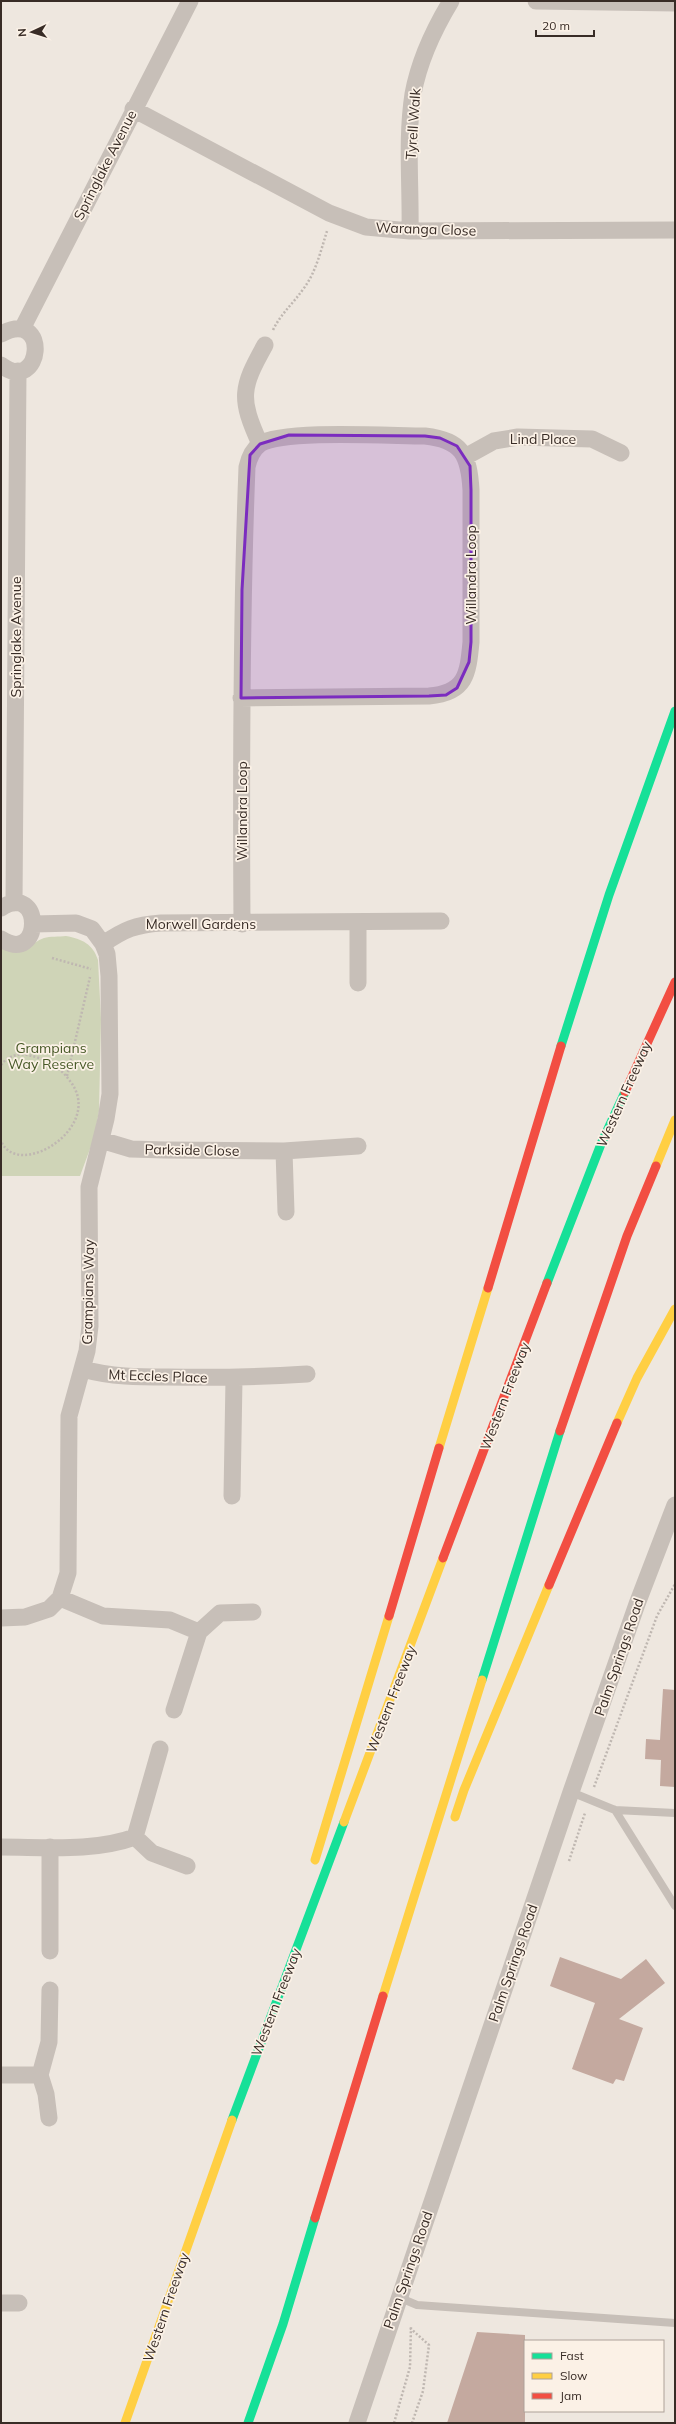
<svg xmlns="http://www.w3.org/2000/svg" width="676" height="2424" font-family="Mulish,sans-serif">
<rect width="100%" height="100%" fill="#eee7df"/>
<path fill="#cfd4b7" d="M66,936C82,939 93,944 98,960L101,1019L99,1111L94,1138L80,1176H1V947C27,960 25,945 44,938C50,936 59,937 66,936Z"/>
<path fill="#c4a99f" d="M663,1689L675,1690V1787L660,1786L661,1760L645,1759L646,1739L660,1740Z
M560,1957L621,1979L646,1959L665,1983L619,2019L643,2028L624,2081L616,2079L613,2084L572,2069L595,2003L550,1986Z
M477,2332L525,2335V2423H447Z"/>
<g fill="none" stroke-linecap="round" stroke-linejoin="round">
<path stroke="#bfb7b1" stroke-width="2.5" stroke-dasharray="2 2" stroke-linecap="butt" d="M273,330C282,312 293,304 304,288C316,272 321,250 327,231
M52,958L91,969
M1,1065C11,1052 24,1053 39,1058C52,1062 62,1070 70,1081C106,1127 18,1181 1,1141
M67,1076L90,977
M594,1787L657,1616L675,1584
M569,1861L585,1813
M410,2328L429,2345L423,2391L412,2423
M394,2423L410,2367L411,2326"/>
<path stroke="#c7bfb8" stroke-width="8" d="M571,1792L615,1810L675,1813
M615,1810L675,1906
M398,2297L417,2305L675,2323"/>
<path stroke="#c7bfb8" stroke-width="17" d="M536,1L675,3
M133,109L329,213L366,227L410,231L675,230
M410,231C411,186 406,139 413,94C419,61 434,29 451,1
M22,329L190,1
M1,334C51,307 42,396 1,365
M260,444C239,398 241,388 265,345
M465,457L494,441L518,437L592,439L621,453
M241,698L429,696C466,693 468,674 471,642V490C469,455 462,440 425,436C392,436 283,429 260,444C252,450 249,458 247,467C241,620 241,772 242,924
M14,903L18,371
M1,908C43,881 43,966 1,939
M34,924L76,923L92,929L103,944C125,929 135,925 161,923L441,921
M358,983V923
M101,1140L131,1149L165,1150L284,1151L358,1146
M284,1151L286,1212
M83,1369C111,1377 139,1377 168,1377C215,1378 260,1377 307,1374
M232,1496L234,1379
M60,1598L103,1616L170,1620L199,1632L220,1613L253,1612
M1,1618L25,1617L49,1609L60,1598L68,1573L69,1416L87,1351L90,1326L89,1187L106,1119L110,1094L109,976L107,954L103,944
M174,1710L199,1632
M135,1837L152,1853L187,1866
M1,1847C45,1847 94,1852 135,1837L160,1749
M50,1951V1847
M1,2075H40L49,2042L50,1990
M40,2075L46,2094L49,2118
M1,2303H19
M357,2423L571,1792L637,1604L675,1505"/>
<path stroke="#16e098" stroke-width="9" d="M561,1046L609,895L675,711
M547,1283L601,1144L625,1092
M482,1680L560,1431
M232,2120L344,1822
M248,2423L283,2324L315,2218"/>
<path stroke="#ffcf43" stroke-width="9" d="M656,1166L675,1120
M617,1423L637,1378L675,1309
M439,1448L488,1288
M455,1817L464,1790L549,1585
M344,1822L443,1558
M315,1860L389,1616
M383,1996L482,1680
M125,2423L232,2120"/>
<path stroke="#f24e42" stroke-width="9" d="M625,1092L675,982
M488,1288L561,1046
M560,1431L627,1236L656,1166
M443,1558L547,1283
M549,1585L617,1423
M389,1616L439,1448
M315,2218L383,1996"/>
</g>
<path fill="#7b2cbf" fill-opacity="0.2" stroke="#7b2cbf" stroke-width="3" stroke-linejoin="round" d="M289,435L425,436L440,438L457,446L470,466L471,490V642L469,662L457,688L446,695L429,696L241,698L242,590L250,455L260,444Z"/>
<g text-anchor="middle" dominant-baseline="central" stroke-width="3.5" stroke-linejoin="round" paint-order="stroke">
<g font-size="14" fill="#382c26" stroke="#fbf1e6">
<text transform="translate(413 124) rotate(-86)">Tyrell Walk</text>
<text transform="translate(105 165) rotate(-63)">Springlake Avenue</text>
<text transform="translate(426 229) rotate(2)">Waranga Close</text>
<text x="543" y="439">Lind Place</text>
<text transform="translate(471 575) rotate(-90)">Willandra Loop</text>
<text transform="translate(16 637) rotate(-90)">Springlake Avenue</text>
<text transform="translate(242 811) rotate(-90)">Willandra Loop</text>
<text x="201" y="924">Morwell Gardens</text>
<text transform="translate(624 1094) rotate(-66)">Western Freeway</text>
<text transform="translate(192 1150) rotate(1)">Parkside Close</text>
<text transform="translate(88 1292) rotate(-89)">Grampians Way</text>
<text transform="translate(158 1376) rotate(2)">Mt Eccles Place</text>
<text transform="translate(505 1396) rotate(-69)">Western Freeway</text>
<text transform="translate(619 1657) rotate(-71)">Palm Springs Road</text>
<text transform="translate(391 1699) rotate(-69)">Western Freeway</text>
<text transform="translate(513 1963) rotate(-71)">Palm Springs Road</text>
<text transform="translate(276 2002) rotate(-69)">Western Freeway</text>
<text transform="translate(408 2270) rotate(-71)">Palm Springs Road</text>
<text transform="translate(166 2307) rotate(-71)">Western Freeway</text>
</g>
<g font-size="14" fill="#475927" stroke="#fbf1e6">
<text x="51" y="1048">Grampians<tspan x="51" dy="16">Way Reserve</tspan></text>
</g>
</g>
<rect width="676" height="2424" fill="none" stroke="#382c26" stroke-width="4"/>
<rect x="524" y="2340" width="140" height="72" fill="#fbf1e6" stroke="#ada299"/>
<rect x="532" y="2353" width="20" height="6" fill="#16e098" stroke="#ada299"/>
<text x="560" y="2360" font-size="12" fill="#382c26">Fast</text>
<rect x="532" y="2373" width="20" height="6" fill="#ffcf43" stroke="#ada299"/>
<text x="560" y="2380" font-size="12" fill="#382c26">Slow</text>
<rect x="532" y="2393" width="20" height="6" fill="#f24e42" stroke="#ada299"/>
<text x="560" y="2400" font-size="12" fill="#382c26">Jam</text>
<g transform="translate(32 32) rotate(266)" stroke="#fbf1e6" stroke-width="3" paint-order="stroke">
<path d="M0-3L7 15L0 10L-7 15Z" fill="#382c26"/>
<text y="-6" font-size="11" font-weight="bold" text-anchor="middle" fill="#382c26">N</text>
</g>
<path d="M536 30v6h58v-6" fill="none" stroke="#382c26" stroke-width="2"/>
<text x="542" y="30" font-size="12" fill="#382c26" stroke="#fbf1e6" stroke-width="3" paint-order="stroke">20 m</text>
</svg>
